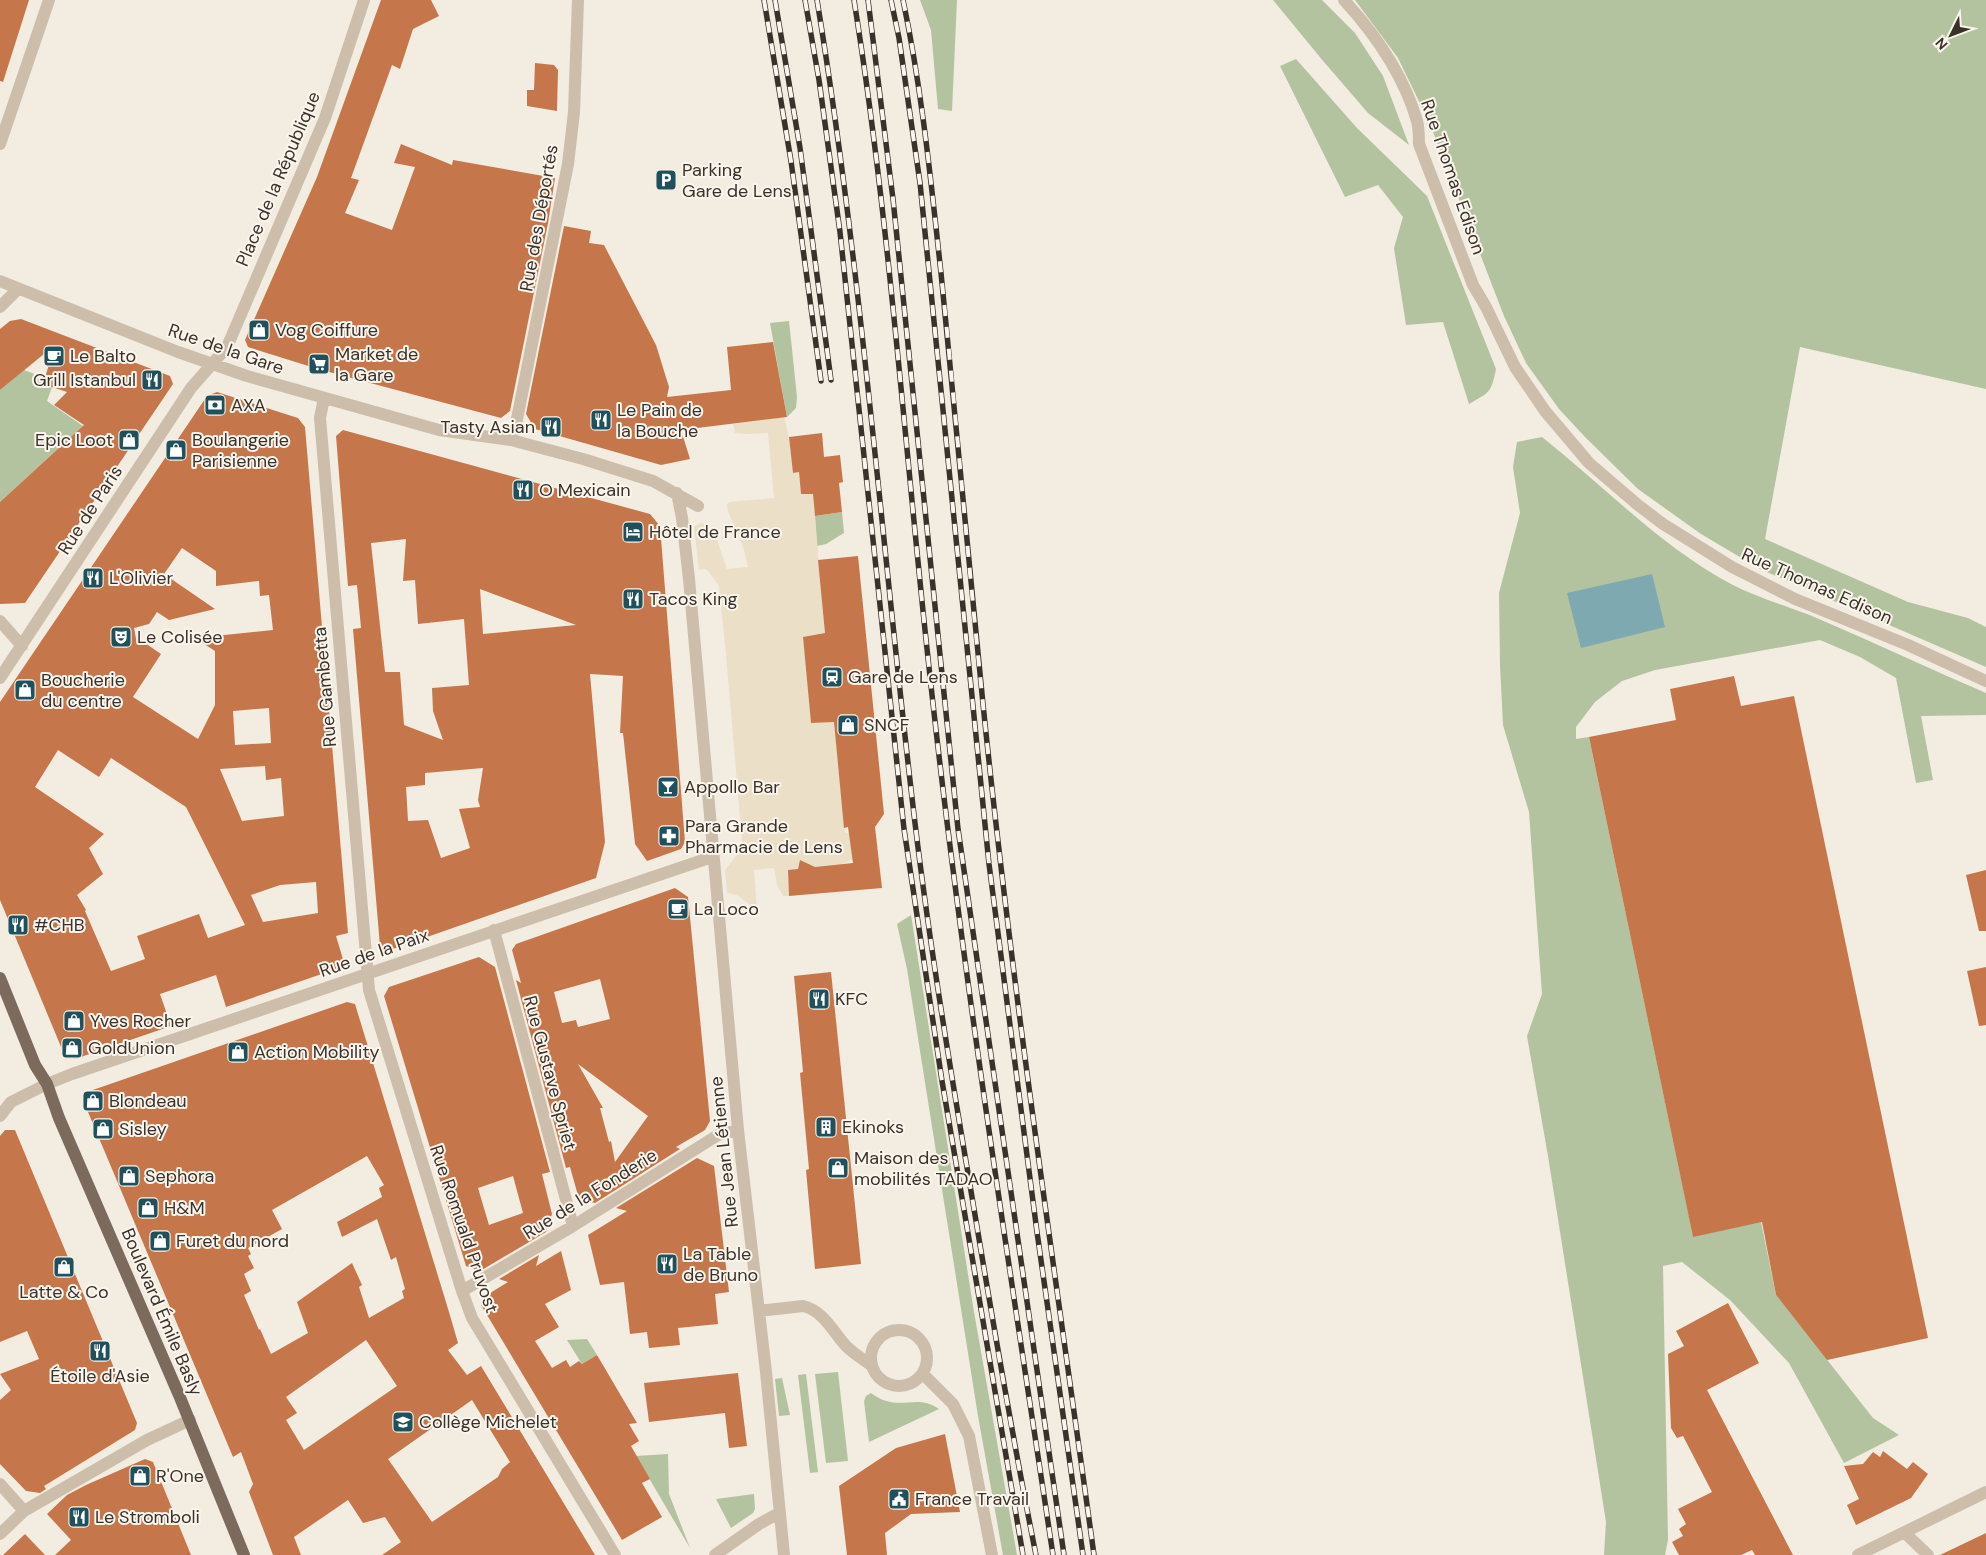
<svg xmlns="http://www.w3.org/2000/svg" width="1986" height="1555" font-family="'DM Sans',sans-serif">
<rect width="100%" height="100%" fill="#f3ece0"/>
<path fill="#b3c39f" d="M920,0H957L952,111L938,109L931,30Z
M1273,0H1322L1355,33L1383,76L1409,145L1368,113L1324,62Z
M1355,0H1986V389L1800,347L1765,539L1908,602L1968,618L1986,627V667L1760,569L1701,534L1638,489L1586,438L1559,409L1526,363L1504,316L1430,124L1398,58Z
M1296,59L1357,128L1427,196L1496,369C1491,393 1490,392 1469,404L1443,322L1406,325L1394,248L1403,217L1378,185L1345,197L1280,66Z
M789,321L797,397L796,408L787,417L770,323Z
M24,370L45,378L43,384L52,387L47,401L83,426L0,502V390Z
M1542,437C1604,486 1660,546 1731,584C1758,598 1790,607 1819,619C1875,643 1930,669 1986,693V715L1921,716L1933,780L1916,783L1896,678L1860,657L1820,640L1655,670L1622,681L1595,702L1576,727V739L1589,737L1693,1236L1761,1222L1776,1295L1873,1418L1899,1435L1844,1463L1789,1363L1730,1300L1682,1262L1663,1266L1668,1540L1665,1555H1604L1606,1522L1548,1156L1527,1036L1542,994L1529,812L1503,725L1500,665L1499,593L1520,513L1513,467L1517,442Z
M842,512L844,533L826,544L817,546L815,516Z
M911,915L974,1312L1017,1555H1003L978,1416L907,969L897,924Z
M587,1339L597,1355L582,1364L567,1340Z
M838,1372L848,1461L826,1463L815,1374Z
M806,1374L818,1472L810,1473L798,1375Z
M782,1378L790,1415L779,1416L775,1379Z
M871,1393C899,1414 915,1392 939,1409L869,1442L864,1401L866,1396Z
M668,1454L669,1494L690,1548L636,1456Z
M754,1494L755,1509L753,1513L731,1528L716,1499Z"/>
<path fill="#ebdfc7" d="M784,417L789,437L793,473L799,472L801,494H813L825,633L803,637L811,723L834,722L845,833H849L850,845L877,843L878,847L856,849L855,863L851,860L842,864L815,867L802,861L798,869L788,870L789,896H783L777,885L774,868L754,870L757,910L737,895L727,893L725,870L740,851L742,841L726,654L719,586L709,572L705,569L699,570L694,527L700,523L705,524L710,528L716,537L727,569L748,567L744,550L728,511L727,505L729,502L774,498L768,433L747,434L735,433L733,424Z"/>
<path fill="#7ea9b1" d="M1652,574L1665,627L1581,648L1567,593Z"/>
<path fill="#c6764b" fill-rule="evenodd" d="M0,0H29L3,82L0,81Z
M381,0H431L439,16L413,29L400,69L392,65L351,178L359,180L345,213L392,230L415,167L394,163L401,144L452,165L453,160L555,178L548,223L510,411L501,418L318,369L248,347L245,340L317,177Z
M535,63L554,65L558,70L557,111L527,106V90H534Z
M564,226L591,231L589,243L604,245L656,345L669,387L667,397L731,390L727,347L773,342L787,417L681,430L690,459L661,465L535,429L526,414Z
M21,319L170,376L173,384L25,603L0,604V502L84,425L54,405L67,392L43,384L55,345L0,390V329L10,321Z
M217,392L298,418L305,427L348,933L336,936L345,966L226,1007L216,975L160,994L171,1026L75,1059L64,1054L0,900V702L207,396ZM182,548L216,571V586L259,581L260,596L269,595L273,630L195,638L215,651V705L198,739L133,697L161,654L145,643L137,644L134,628L149,624L157,612L169,620L215,609L164,574ZM269,708L271,743L235,745L233,711ZM58,750L99,777L111,758L186,807L245,925L208,938L199,914L137,936L145,959L111,971L85,911L86,910L77,895L103,874L89,848L104,834L35,787ZM265,766L266,780L281,778L284,816L242,821L220,769ZM316,882L318,913L263,922L251,895L280,885Z
M343,430L650,514L660,526L685,842L681,849L647,861L635,844L623,733H620L623,676L590,674L605,842L596,878L387,951L380,946L353,629L361,628L357,585L348,586L336,436ZM406,539L403,581L415,580L418,624L464,619L469,685L432,688L433,711L443,740L404,725L400,672H385L371,543ZM480,589L576,625L483,634ZM483,768L478,800L480,807L459,809L470,848L441,858L428,820L408,821L406,787L425,785V773Z
M822,433L824,457L840,455L843,482L839,483L842,512L815,516L813,494H801L799,472L793,473L789,437Z
M858,556L884,814L875,827L882,888L789,896L788,870L798,869L800,860L815,867L853,863L848,827L844,828L834,722L811,723L803,637L825,633L818,560Z
M1734,676L1741,706L1794,696L1928,1338L1827,1360L1776,1295L1762,1222L1693,1237L1589,737L1676,720L1670,689Z
M1986,870V931H1979L1966,875Z
M675,888L688,897L710,1121L705,1130L676,1147L680,1149L595,1203L579,1199L570,1167L566,1168L516,980L521,983L512,950L516,944ZM600,979L610,1019L578,1027L576,1020L562,1023L554,992ZM578,1064L648,1116L615,1162L611,1141L609,1142L600,1108H603Z
M479,957L495,967L550,1172L542,1174L552,1214L546,1232L480,1271L466,1266L384,996L389,987ZM513,1176L523,1213L489,1225L478,1188Z
M1986,967V1025L1979,1026L1967,971Z
M831,972L861,1264L815,1269L806,1170L809,1169L800,1073L803,1072L794,976Z
M347,1002L355,1004L449,1312L458,1343L448,1350L467,1375L481,1366L595,1555H382L401,1542L385,1517L363,1523L348,1500L294,1537L301,1555H273L249,1492L253,1484L241,1452L233,1457L83,1100L87,1092ZM367,1156L384,1185L379,1188L382,1197L337,1222L342,1237L377,1219L391,1260L396,1257L405,1289L402,1291L404,1298L369,1318L359,1287L362,1285L352,1263L297,1302L308,1333L271,1354L260,1329L259,1330L244,1295L251,1291L244,1274L254,1268L248,1256L251,1254L248,1248L282,1229L272,1210ZM366,1340L397,1386L304,1450L286,1420L297,1413L286,1397ZM472,1400L510,1462L502,1469L498,1477L432,1522L388,1459Z
M5,1130H15L137,1423L135,1430L44,1486L46,1489L40,1493L26,1491L0,1464V1400L11,1390L0,1374L39,1359L27,1331L0,1342V1136Z
M697,1158L714,1166L729,1292L715,1294L718,1324L678,1328L680,1345L649,1348L647,1332L630,1334L624,1282L600,1285L588,1235L627,1211L616,1208Z
M561,1251L571,1290L545,1304L559,1327L535,1341L552,1368L566,1360L570,1367L579,1361L582,1364L597,1355L637,1423L629,1424L639,1441L631,1446L650,1479L642,1483L662,1517L622,1540L481,1305L482,1298L508,1282L499,1279L539,1255L536,1266Z
M1728,1303L1759,1363L1707,1390L1793,1555H1755L1752,1550L1741,1555H1679L1672,1542L1683,1536L1679,1529L1686,1524L1678,1509L1712,1492L1683,1436L1677,1438L1671,1428L1668,1354L1684,1346L1676,1331Z
M738,1373L747,1446L729,1448L725,1413L649,1422L644,1383Z
M945,1434L960,1512L911,1514L885,1533L887,1555H847L839,1486L896,1448Z
M1883,1451L1907,1469L1913,1462L1928,1474L1911,1498L1856,1525L1847,1505L1859,1499L1844,1466L1863,1464L1873,1452L1880,1457Z
M145,1459L153,1462L191,1555H55L71,1540L47,1514L67,1495L86,1485Z
M1986,1533V1555H1940Z
M25,1534L45,1555H3Z"/>
<g fill="none" stroke-linecap="round" stroke-linejoin="round">
<path stroke="#ccbeab" stroke-width="12" d="M1344,0C1375,34 1404,76 1417,121C1419,128 1419,136 1419,144L1473,285L1486,307L1515,367L1545,411L1589,463L1638,505L1663,524L1732,567L1795,599L1908,645L1986,681
M0,144L49,0
M0,281L178,352L247,376L439,430L511,440L583,459L653,481L698,506
M0,307L18,289
M324,398L320,418L369,990L462,1291L472,1318L615,1555
M511,440L516,424L568,164L574,112L578,0
M677,493L682,518L689,579L738,1130L766,1372L784,1555
M0,621L22,646
M0,678L191,388L227,347L325,118L364,0
M494,930L573,1226
M0,1116L11,1102L47,1084L72,1074L712,857
M462,1291L573,1226L718,1135L738,1130
M759,1311L803,1306C824,1311 833,1332 846,1346C854,1354 863,1359 872,1366
M871 1358a28 28 0 1 1 56 0a28 28 0 1 1-56 0Z
M923,1374L953,1404L969,1436L992,1555
M0,1484L24,1511
M1905,1533L1928,1555
M0,1534L24,1511L147,1440L190,1420
M715,1555L759,1524L779,1513
M1858,1555L1986,1492"/>
<path stroke="#7c6a5c" stroke-width="12" d="M0,978L35,1065L47,1084L59,1118L179,1395L244,1555"/>
<g stroke="#3a312a" stroke-width="5.5">
<path id="rail" d="M764,0L791,161L821,381
M775,0L800,148L831,380
M805,0L819,80L840,232L904,829L942,1081L1023,1555
M817,0C862,273 882,548 915,823C930,948 951,1073 972,1197C992,1317 1012,1436 1036,1555
M854,0C889,218 904,438 928,658C960,958 1008,1257 1053,1555
M868,0L893,199L958,829L1064,1555
M891,0L899,38L920,183L989,864L1037,1232L1083,1555
M903,0C922,90 931,182 941,273C956,416 968,560 983,704C1012,989 1055,1272 1094,1555"/>
</g>
<use href="#rail" stroke="#fbf6ed" stroke-width="4" stroke-dasharray="11" stroke-linecap="butt"/>
</g>
<defs>
<g id="parking-square" transform="scale(1.125)"><rect x="-9" y="-9" width="18" height="18" rx="4" fill="#1f515c" stroke="#fbf6ed"/><path d="M-3.5-5.5H1a3.5 3.5 0 0 1 0 7H-1V5.5H-3.5ZM-1-3.4V-.6H.8a1.4 1.4 0 0 0 0-2.8Z" fill="#fff"/></g>
<g id="shop-square" transform="scale(1.125)"><rect x="-9" y="-9" width="18" height="18" rx="4" fill="#1f515c" stroke="#fbf6ed"/><path d="M-5-2.5h2.3a2.7 3.5 0 0 1 5.4 0H5L5.5 6h-11ZM-1.5-2.5h3a1.5 2.3 0 0 0-3 0Z" fill="#fff"/></g>
<g id="cafe-square" transform="scale(1.125)"><rect x="-9" y="-9" width="18" height="18" rx="4" fill="#1f515c" stroke="#fbf6ed"/><path d="M-5.5-4.5H6V0H3Q3 3.5 0 3.5H-2.5Q-5.5 3.5-5.5 0ZM3-3.2v2h1.7v-2ZM-6 4.5H4V6H-6Z" fill="#fff"/></g>
<g id="supermarket-square" transform="scale(1.125)"><rect x="-9" y="-9" width="18" height="18" rx="4" fill="#1f515c" stroke="#fbf6ed"/><path d="M-6-5.5h2.5l.6 2H6L4.5 2H-2.5L-4.4-4H-6ZM-1.5 3.2a1.3 1.3 0 1 0 .1 0ZM3 3.2a1.3 1.3 0 1 0 .1 0Z" fill="#fff"/></g>
<g id="restaurant-square" transform="scale(1.125)"><rect x="-9" y="-9" width="18" height="18" rx="4" fill="#1f515c" stroke="#fbf6ed"/><path d="M-5-6h1v4h1v-4h1v4h1v-4h1v5L-1.5 .5V6h-2V.5L-5-1ZM5-6V6H3V1.5H1.5Q1.5-4 5-6Z" fill="#fff"/></g>
<g id="bank-square" transform="scale(1.125)"><rect x="-9" y="-9" width="18" height="18" rx="4" fill="#1f515c" stroke="#fbf6ed"/><path d="M-6-4H6V4H-6ZM0-2.3a2.3 2.3 0 1 0 0 4.6a2.3 2.3 0 1 0 0-4.6Z" fill="#fff"/></g>
<g id="hotel-square" transform="scale(1.125)"><rect x="-9" y="-9" width="18" height="18" rx="4" fill="#1f515c" stroke="#fbf6ed"/><path d="M-6-4.5h1.5V1H6V5H4.5V3h-9V5H-6ZM-4 0a1.8 1.8 0 1 1 3.6 0ZM.5 0V-2.5h3Q6-2.5 6 0Z" fill="#fff"/></g>
<g id="theatre-square" transform="scale(1.125)"><rect x="-9" y="-9" width="18" height="18" rx="4" fill="#1f515c" stroke="#fbf6ed"/><path d="M-5-5.5Q0-4 5-5.5V0Q5 5 0 6Q-5 5-5 0ZM-3.3-2.5H-1v1.5H-3.3ZM1-2.5H3.3v1.5H1ZM-2.8 1Q0 5.5 2.8 1Z" fill="#fff"/></g>
<g id="station-square" transform="scale(1.125)"><rect x="-9" y="-9" width="18" height="18" rx="4" fill="#1f515c" stroke="#fbf6ed"/><path d="M-3-6H3Q5-6 5-4V2Q5 4 3 4L4.5 6H3L1.5 4h-3L-3 6H-4.5L-3 4Q-5 4-5 2V-4Q-5-6-3-6ZM-3.5-4v3h7v-3ZM-3.5 1v1.5H-2V1ZM2 1v1.5H3.5V1Z" fill="#fff"/></g>
<g id="bar-square" transform="scale(1.125)"><rect x="-9" y="-9" width="18" height="18" rx="4" fill="#1f515c" stroke="#fbf6ed"/><path d="M-6-5H6L.8 .8V4.5H3.5V6h-7V4.5H-.8V.8Z" fill="#fff"/></g>
<g id="pharmacy-square" transform="scale(1.125)"><rect x="-9" y="-9" width="18" height="18" rx="4" fill="#1f515c" stroke="#fbf6ed"/><path d="M-2-6h4v4h4v4h-4v4h-4v-4h-4v-4h4Z" fill="#fff"/></g>
<g id="building-square" transform="scale(1.125)"><rect x="-9" y="-9" width="18" height="18" rx="4" fill="#1f515c" stroke="#fbf6ed"/><path d="M-4-6H4V6H1V3H-1V6H-4ZM-2.5-4.3h1.7v1.8h-1.7ZM.8-4.3h1.7v1.8H.8ZM-2.5-1h1.7V.8h-1.7ZM.8-1h1.7V.8H.8Z" fill="#fff"/></g>
<g id="school-square" transform="scale(1.125)"><rect x="-9" y="-9" width="18" height="18" rx="4" fill="#1f515c" stroke="#fbf6ed"/><path d="M0-5L7-2L0 1L-7-2ZM-4 1L0 2.5L4 1V4Q0 6-4 4Z" fill="#fff"/></g>
<g id="civic-square" transform="scale(1.125)"><rect x="-9" y="-9" width="18" height="18" rx="4" fill="#1f515c" stroke="#fbf6ed"/><path d="M-.6-6.5H3V-4.5H.6V-3L4-1V1h2V6H-6V1h2V-1L-.6-3ZM-1.2 2.5V6h2.4V2.5Z" fill="#fff"/></g>
</defs>
<g fill-rule="evenodd">
<use href="#parking-square" x="666" y="180"/>
<use href="#shop-square" x="259" y="330"/>
<use href="#cafe-square" x="54" y="356"/>
<use href="#supermarket-square" x="319" y="364"/>
<use href="#restaurant-square" x="152" y="380"/>
<use href="#bank-square" x="215" y="405"/>
<use href="#restaurant-square" x="601" y="420"/>
<use href="#restaurant-square" x="551" y="427"/>
<use href="#shop-square" x="129" y="440"/>
<use href="#shop-square" x="176" y="450"/>
<use href="#restaurant-square" x="523" y="490"/>
<use href="#hotel-square" x="633" y="532"/>
<use href="#restaurant-square" x="93" y="578"/>
<use href="#restaurant-square" x="633" y="599"/>
<use href="#theatre-square" x="121" y="637"/>
<use href="#station-square" x="832" y="677"/>
<use href="#shop-square" x="25" y="690"/>
<use href="#shop-square" x="848" y="725"/>
<use href="#bar-square" x="668" y="787"/>
<use href="#pharmacy-square" x="669" y="836"/>
<use href="#cafe-square" x="678" y="909"/>
<use href="#restaurant-square" x="18" y="925"/>
<use href="#restaurant-square" x="819" y="999"/>
<use href="#shop-square" x="74" y="1021"/>
<use href="#shop-square" x="72" y="1048"/>
<use href="#shop-square" x="238" y="1052"/>
<use href="#shop-square" x="93" y="1101"/>
<use href="#building-square" x="826" y="1127"/>
<use href="#shop-square" x="103" y="1129"/>
<use href="#shop-square" x="838" y="1168"/>
<use href="#shop-square" x="129" y="1176"/>
<use href="#shop-square" x="148" y="1208"/>
<use href="#shop-square" x="160" y="1241"/>
<use href="#restaurant-square" x="667" y="1264"/>
<use href="#shop-square" x="64" y="1267"/>
<use href="#restaurant-square" x="100" y="1351"/>
<use href="#school-square" x="403" y="1422"/>
<use href="#shop-square" x="140" y="1476"/>
<use href="#civic-square" x="899" y="1499"/>
<use href="#restaurant-square" x="79" y="1517"/>
</g>
<g text-anchor="middle" dominant-baseline="central" stroke-width="4" stroke-linejoin="round" paint-order="stroke">
<g font-size="18" fill="#3a312a" stroke="#fbf6ed" text-anchor="start">
<text x="682" y="170">Parking<tspan x="682" dy="21">Gare de Lens</tspan></text>
<text x="275" y="330">Vog Coiffure</text>
<text x="335" y="354">Market de<tspan x="335" dy="21">la Gare</tspan></text>
<text x="70" y="356">Le Balto</text>
<text x="136" y="380" text-anchor="end">Grill Istanbul</text>
<text x="231" y="405">AXA</text>
<text x="617" y="410">Le Pain de<tspan x="617" dy="21">la Bouche</tspan></text>
<text x="535" y="427" text-anchor="end">Tasty Asian</text>
<text x="113" y="440" text-anchor="end">Epic Loot</text>
<text x="192" y="440">Boulangerie<tspan x="192" dy="21">Parisienne</tspan></text>
<text x="539" y="490">O Mexicain</text>
<text x="649" y="532">Hôtel de France</text>
<text x="109" y="578">L'Olivier</text>
<text x="649" y="599">Tacos King</text>
<text x="137" y="637">Le Colisée</text>
<text x="848" y="677">Gare de Lens</text>
<text x="41" y="680">Boucherie<tspan x="41" dy="21">du centre</tspan></text>
<text x="864" y="725">SNCF</text>
<text x="684" y="787">Appollo Bar</text>
<text x="685" y="826">Para Grande<tspan x="685" dy="21">Pharmacie de Lens</tspan></text>
<text x="694" y="909">La Loco</text>
<text x="34" y="925">#CHB</text>
<text x="835" y="999">KFC</text>
<text x="90" y="1021">Yves Rocher</text>
<text x="88" y="1048">GoldUnion</text>
<text x="254" y="1052">Action Mobility</text>
<text x="109" y="1101">Blondeau</text>
<text x="842" y="1127">Ekinoks</text>
<text x="119" y="1129">Sisley</text>
<text x="854" y="1158">Maison des<tspan x="854" dy="21">mobilités TADAO</tspan></text>
<text x="145" y="1176">Sephora</text>
<text x="164" y="1208">H&amp;M</text>
<text x="176" y="1241">Furet du nord</text>
<text x="683" y="1254">La Table<tspan x="683" dy="21">de Bruno</tspan></text>
<text x="64" y="1292" text-anchor="middle">Latte &amp; Co</text>
<text x="100" y="1376" text-anchor="middle">Étoile d'Asie</text>
<text x="419" y="1422">Collège Michelet</text>
<text x="156" y="1476">R'One</text>
<text x="915" y="1499">France Travail</text>
<text x="95" y="1517">Le Stromboli</text>
</g>
<g font-size="18" fill="#3a312a" stroke="#fbf6ed">
<text transform="translate(1453 177) rotate(71)">Rue Thomas Edison</text>
<text transform="translate(278 179) rotate(-67)">Place de la République</text>
<text transform="translate(539 218) rotate(-80)">Rue des Déportés</text>
<text transform="translate(226 349) rotate(19)">Rue de la Gare</text>
<text transform="translate(90 510) rotate(-57)">Rue de Paris</text>
<text transform="translate(1817 586) rotate(24)">Rue Thomas Edison</text>
<text transform="translate(325 687) rotate(-95)">Rue Gambetta</text>
<text transform="translate(374 953) rotate(-19)">Rue de la Paix</text>
<text transform="translate(550 1073) rotate(75)">Rue Gustave Spriet</text>
<text transform="translate(724 1152) rotate(-96)">Rue Jean Létienne</text>
<text transform="translate(590 1194) rotate(-32)">Rue de la Fonderie</text>
<text transform="translate(464 1229) rotate(71)">Rue Romuald Pruvost</text>
<text transform="translate(162 1312) rotate(67)">Boulevard Émile Basly</text>
</g>
</g>
<g transform="translate(1951 35) rotate(228)" stroke="#fbf6ed" stroke-width="4" paint-order="stroke">
<path d="M0-4L9 19L0 12L-9 19Z" fill="#3a312a"/>
<text y="-8" font-size="14" font-weight="bold" text-anchor="middle" fill="#3a312a">N</text>
</g>
</svg>
